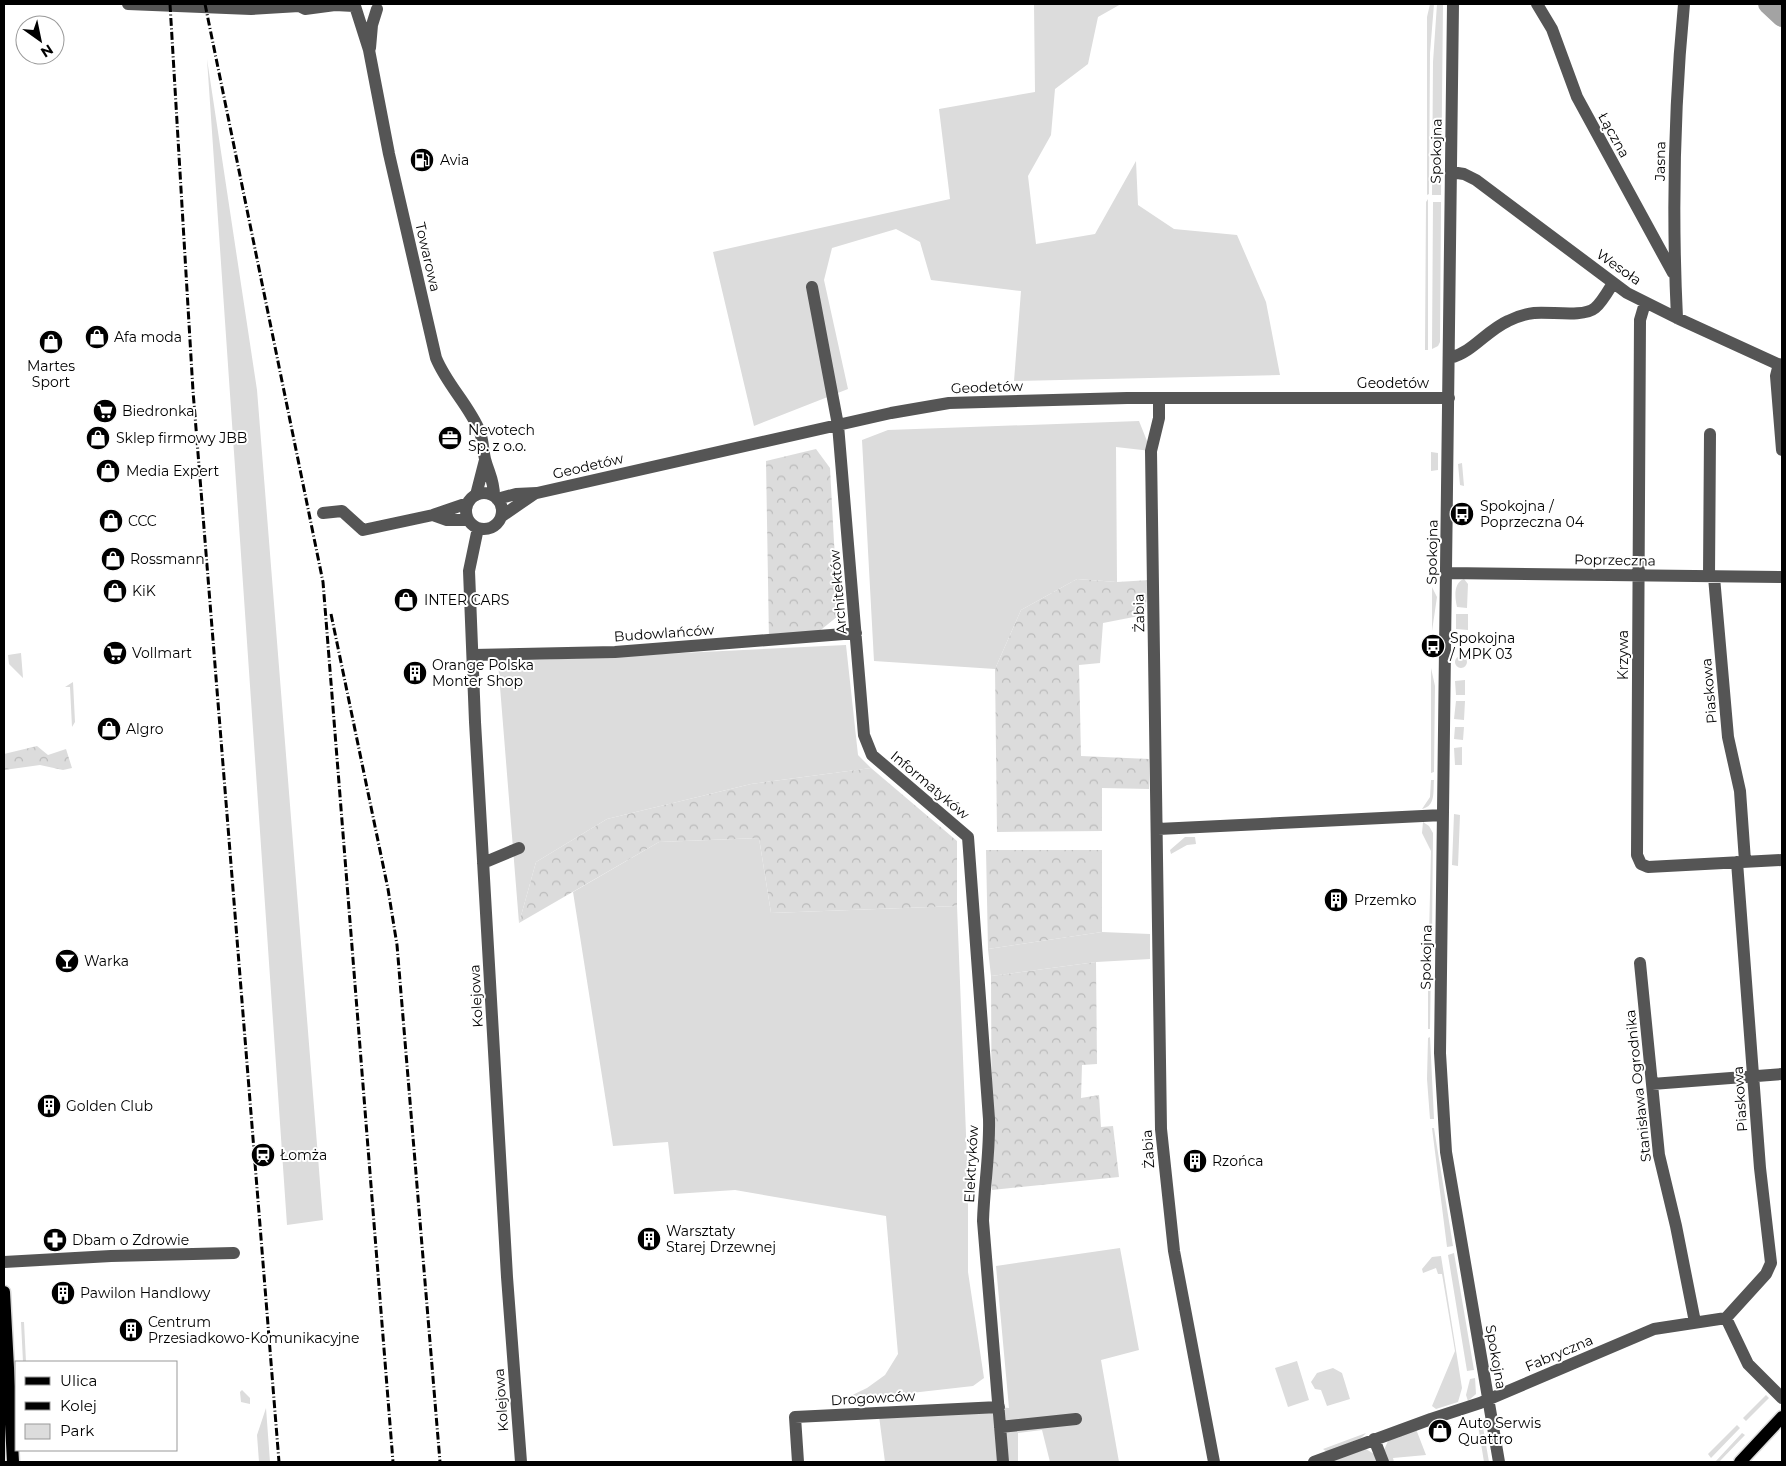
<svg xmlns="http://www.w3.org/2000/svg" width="1786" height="1466" font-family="Montserrat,sans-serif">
<defs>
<pattern id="forest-crowns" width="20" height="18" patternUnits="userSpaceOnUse" patternTransform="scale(1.25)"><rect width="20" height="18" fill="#dcdcdc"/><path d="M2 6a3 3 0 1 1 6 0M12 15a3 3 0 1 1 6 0" fill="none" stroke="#bbb"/></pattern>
</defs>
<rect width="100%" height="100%" fill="#fff"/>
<path fill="#dcdcdc" d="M1034,4H1121L1098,17L1088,64L1055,89L1051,135L1028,176L1036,244L1095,234L1136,161L1138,205L1174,229L1237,235L1266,302L1280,375L1014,381L1021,291L931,280L920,242L896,229L832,248L824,280L848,389L754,426L713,252L950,199L939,109L1035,92Z
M1430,4H1434L1430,53L1429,194L1427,195V17Z
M1437,4H1443L1441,195H1432L1433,62Z
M207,59L257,390L323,1220L287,1225Z
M1428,199V350H1425L1426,202Z
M1433,202H1441L1440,342L1438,346L1432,349Z
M1139,421L1151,451L1116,447L1117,582L1077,579L1021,610L995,669L874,661L862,440L888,430Z
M1431,452L1438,453V470L1431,471Z
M1462,463L1464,486L1460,485L1458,464Z
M1464,579L1468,584L1467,608L1457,607C1455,598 1453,583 1464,579Z
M1432,587L1437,597L1432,631Z
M1456,614H1468V630L1456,629Z
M846,645L858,755L871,768L751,784L607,819L536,862L519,923L498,662Z
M21,653L23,678L9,664L8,655Z
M1455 662a6 6 0 1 1 12 0a6 6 0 1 1-12 0Z
M1431,668L1435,686L1434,772L1431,773Z
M1465,680V695H1456L1455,681Z
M73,682L75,722L72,727L70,687H65Z
M1456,701H1465L1464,720L1454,719Z
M1455,727H1464L1463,740L1454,739Z
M1462,747V765H1455L1454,748Z
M1431,780H1434C1433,791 1436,806 1422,809L1430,797Z
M1454,814L1460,815L1458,866L1452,865Z
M1423,822L1429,826L1433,833L1432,937H1429L1431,851L1422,833Z
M1185,837H1195L1196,844L1187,845L1171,854L1170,850Z
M759,838L771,913L957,906L968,1185V1272L984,1378L973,1386L840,1401L867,1388L885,1375L898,1354L886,1216L735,1190L674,1194L668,1142L613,1146L573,892L659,842Z
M1102,932L1150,934V959L1096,962L991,976L988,949Z
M1428,963L1431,964L1430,1029H1428Z
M1430,1037L1434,1119H1430L1427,1079L1428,1038Z
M1432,1128H1434L1453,1246L1447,1247Z
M1120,1248L1139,1350L1101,1360L1119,1462H1050L1042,1430L1018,1433V1462H885L879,1416L999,1407L1009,1408L996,1266Z
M1454,1253L1474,1370L1467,1371L1448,1255Z
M1441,1256L1462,1388L1458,1402L1436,1409L1432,1406L1455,1351L1442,1274H1438L1436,1268L1423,1273L1422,1269L1432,1257Z
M21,1322H24L26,1362H23Z
M1297,1361L1309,1400L1288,1407L1275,1368Z
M1333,1368L1342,1373L1350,1399L1327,1406L1321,1390L1315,1389L1311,1382L1317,1373Z
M1475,1378L1476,1394L1468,1401L1466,1395L1470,1379Z
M242,1390L250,1398V1404L241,1402L240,1392Z
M1766,1395L1769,1398L1746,1421L1743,1418Z
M266,1408L270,1462H259L257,1435Z
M1477,1419L1483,1427L1489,1462H1484Z
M1737,1425L1740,1428L1711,1458L1708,1454Z
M1416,1429L1426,1455L1393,1458L1394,1462H1388L1384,1450L1388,1441Z
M1366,1433L1361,1438L1327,1452L1323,1449Z
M1742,1433L1745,1435L1719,1462H1715Z
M1366,1449L1374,1454L1377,1462H1328Z"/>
<path fill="url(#forest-crowns)" d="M816,449L830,468L838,616L812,637L769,641L766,461Z
M1077,579L1117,582L1150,580L1144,615L1103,623L1100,663L1079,665L1081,756L1149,759V789L1102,788V831L997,832L995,669L1021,610Z
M37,746L48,755L66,749L72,768L63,770L40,765L4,770V754Z
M871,768L957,841V906L771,913L759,838L659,842L519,923L536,862L607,819L751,784Z
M986,850H1102V932L988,949Z
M1096,962L1097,1064L1082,1065L1081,1098L1099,1095L1101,1127L1113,1126L1119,1177L992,1190L991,976Z"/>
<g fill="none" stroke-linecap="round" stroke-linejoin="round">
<path stroke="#a3a3a3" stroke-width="20" d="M1768,4L1782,17"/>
<g stroke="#dbdbdb" stroke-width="15">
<path id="major" d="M4,1292L13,1462
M1740,1462L1782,1417"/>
</g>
<path stroke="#555" stroke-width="12" d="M128,4L251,9L299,6L305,9L335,5L354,6
M1453,4L1440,1053L1446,1152L1499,1462
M1537,4L1552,29L1577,97L1673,273
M355,6L369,50L389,154L436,358C447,385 469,405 480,432C483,441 483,450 485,459C489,474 494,480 494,496
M370,48L372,25L377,9
M1451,172L1464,174L1476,180L1627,293L1677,318L1782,366
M812,287L838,425L864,735L872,755L968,837L989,1119C990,1153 984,1186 983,1221L1003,1462
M1645,303L1640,320L1637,855L1641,864L1648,867L1782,860
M1677,318C1672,214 1674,108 1684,4
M1450,358C1473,352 1486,331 1508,321C1516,317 1525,314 1534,313C1549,311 1583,318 1595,308C1602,302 1608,291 1613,283
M1779,364L1776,376L1782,450
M1159,398V418L1151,451L1161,1129L1174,1251L1214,1462
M466 511a18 18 0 1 1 36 0a18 18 0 1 1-36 0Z
M476,495L485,460
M497,499L516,494L537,493L891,413L949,403L1127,398H1449
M323,513L342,511L363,530L433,515L468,503
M433,515L447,520H468
M502,516L534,494
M478,528L469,571L475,722L507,1277L521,1462
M1447,573L1782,577
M1709,576L1710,434
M1714,577L1728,737L1740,791L1745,861
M473,655L615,652L856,633
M1158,829L1443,815
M483,863L519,848
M1640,963L1659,1155L1676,1226L1695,1322
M1652,1084L1782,1074
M4,1262L111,1256L234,1253
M1726,1318L1766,1274L1771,1263L1760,1168L1737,862
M1000,1427L1076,1419
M1374,1439L1383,1462
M798,1462L795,1417L999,1407
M1314,1462L1431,1419L1480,1403L1654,1329L1726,1318L1748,1364L1782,1398"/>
<use href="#major" stroke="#000" stroke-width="12"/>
<path stroke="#000" stroke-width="3" stroke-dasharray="8 2.5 1 2.5" stroke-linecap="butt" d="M170,4L193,391L279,1462
M205,4L323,582L393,1462
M331,614L388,889L397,945L440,1462"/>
</g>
<defs>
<g id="fuel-disc" transform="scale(1.25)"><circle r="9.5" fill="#000" stroke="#fff"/><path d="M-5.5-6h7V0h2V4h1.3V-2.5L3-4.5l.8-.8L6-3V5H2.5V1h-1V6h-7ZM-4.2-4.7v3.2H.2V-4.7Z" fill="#fff"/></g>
<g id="shop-disc" transform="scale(1.25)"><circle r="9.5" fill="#000" stroke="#fff"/><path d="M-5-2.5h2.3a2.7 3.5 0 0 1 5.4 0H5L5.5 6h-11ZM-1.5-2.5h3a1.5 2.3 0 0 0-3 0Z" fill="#fff"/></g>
<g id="supermarket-disc" transform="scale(1.25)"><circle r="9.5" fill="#000" stroke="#fff"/><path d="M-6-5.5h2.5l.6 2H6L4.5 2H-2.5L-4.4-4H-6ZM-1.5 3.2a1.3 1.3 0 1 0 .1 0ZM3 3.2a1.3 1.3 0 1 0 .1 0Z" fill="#fff"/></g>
<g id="office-disc" transform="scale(1.25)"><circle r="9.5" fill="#000" stroke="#fff"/><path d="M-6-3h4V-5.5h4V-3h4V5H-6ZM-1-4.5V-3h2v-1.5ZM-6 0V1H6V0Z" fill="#fff"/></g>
<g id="bus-disc" transform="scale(1.25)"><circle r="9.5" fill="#000" stroke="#fff"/><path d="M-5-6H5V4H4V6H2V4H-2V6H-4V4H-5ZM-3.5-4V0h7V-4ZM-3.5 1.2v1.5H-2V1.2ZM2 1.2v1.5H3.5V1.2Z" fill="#fff"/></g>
<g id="building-disc" transform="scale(1.25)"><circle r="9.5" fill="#000" stroke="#fff"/><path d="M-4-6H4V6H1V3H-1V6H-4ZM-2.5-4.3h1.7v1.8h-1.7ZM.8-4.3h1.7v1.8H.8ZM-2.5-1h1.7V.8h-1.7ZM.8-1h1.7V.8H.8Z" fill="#fff"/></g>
<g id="bar-disc" transform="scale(1.25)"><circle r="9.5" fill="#000" stroke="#fff"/><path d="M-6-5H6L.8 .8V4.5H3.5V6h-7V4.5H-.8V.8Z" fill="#fff"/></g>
<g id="station-disc" transform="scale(1.25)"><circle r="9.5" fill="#000" stroke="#fff"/><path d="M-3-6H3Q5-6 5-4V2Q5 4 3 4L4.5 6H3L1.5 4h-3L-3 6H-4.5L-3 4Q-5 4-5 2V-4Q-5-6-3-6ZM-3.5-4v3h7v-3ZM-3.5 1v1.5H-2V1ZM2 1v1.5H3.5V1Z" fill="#fff"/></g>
<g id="pharmacy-disc" transform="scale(1.25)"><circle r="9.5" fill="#000" stroke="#fff"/><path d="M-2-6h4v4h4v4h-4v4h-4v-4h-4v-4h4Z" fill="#fff"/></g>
</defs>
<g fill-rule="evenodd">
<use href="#fuel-disc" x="422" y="160"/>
<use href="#shop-disc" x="97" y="337"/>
<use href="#shop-disc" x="51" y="342"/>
<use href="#supermarket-disc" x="105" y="411"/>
<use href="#shop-disc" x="98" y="438"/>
<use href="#office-disc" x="450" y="438"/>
<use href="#shop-disc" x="108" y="471"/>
<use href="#bus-disc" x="1462" y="514"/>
<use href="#shop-disc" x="111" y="521"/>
<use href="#shop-disc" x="113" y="559"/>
<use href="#shop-disc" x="115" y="591"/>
<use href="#shop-disc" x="406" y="600"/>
<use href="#bus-disc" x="1433" y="646"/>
<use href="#supermarket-disc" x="115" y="653"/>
<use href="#building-disc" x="415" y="673"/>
<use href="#shop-disc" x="109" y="729"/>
<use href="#building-disc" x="1336" y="900"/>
<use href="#bar-disc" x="67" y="961"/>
<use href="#building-disc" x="49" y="1106"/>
<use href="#station-disc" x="263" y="1155"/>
<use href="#building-disc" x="1195" y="1161"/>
<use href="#building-disc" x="649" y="1239"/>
<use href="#pharmacy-disc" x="55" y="1240"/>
<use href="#building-disc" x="63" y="1293"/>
<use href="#building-disc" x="131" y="1330"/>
<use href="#shop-disc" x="1440" y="1431"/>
</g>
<g text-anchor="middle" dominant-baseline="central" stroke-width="4" stroke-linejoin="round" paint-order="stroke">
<g font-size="14" fill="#000" stroke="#fff">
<text transform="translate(1614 135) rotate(61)">Łączna</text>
<text transform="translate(1436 151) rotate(-89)">Spokojna</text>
<text transform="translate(1660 161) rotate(-89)">Jasna</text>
<text transform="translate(428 257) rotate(77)">Towarowa</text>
<text transform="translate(1619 267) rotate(35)">Wesoła</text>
<text x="1393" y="383">Geodetów</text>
<text transform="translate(987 387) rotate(-2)">Geodetów</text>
<text transform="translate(588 466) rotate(-13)">Geodetów</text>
<text transform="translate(1432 552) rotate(-89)">Spokojna</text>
<text transform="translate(1615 560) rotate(1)">Poprzeczna</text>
<text transform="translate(838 592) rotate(-95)">Architektów</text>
<text transform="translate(1139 613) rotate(-91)">Żabia</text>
<text transform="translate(664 633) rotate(-4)">Budowlańców</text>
<text transform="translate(1623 655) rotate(-90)">Krzywa</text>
<text transform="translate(1709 691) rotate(-95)">Piaskowa</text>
<text transform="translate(930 785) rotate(40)">Informatyków</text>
<text transform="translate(1426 957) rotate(-89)">Spokojna</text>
<text transform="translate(476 996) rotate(-93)">Kolejowa</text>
<text transform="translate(1638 1086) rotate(-96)">Stanisława Ogrodnika</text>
<text transform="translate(1740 1099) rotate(-94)">Piaskowa</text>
<text transform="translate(1148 1149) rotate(-94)">Żabia</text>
<text transform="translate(971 1164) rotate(-87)">Elektryków</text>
<text transform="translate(1559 1353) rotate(-23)">Fabryczna</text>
<text transform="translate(1496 1357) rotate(80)">Spokojna</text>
<text transform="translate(873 1398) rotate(-3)">Drogowców</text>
<text transform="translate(501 1400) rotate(-94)">Kolejowa</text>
</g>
<g font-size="14" fill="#000" stroke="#fff" text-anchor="start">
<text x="440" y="160">Avia</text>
<text x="114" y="337">Afa moda</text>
<text x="51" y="366" text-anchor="middle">Martes<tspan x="51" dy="16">Sport</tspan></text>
<text x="122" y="411">Biedronka</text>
<text x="468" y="430">Nevotech<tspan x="468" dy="16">Sp. z o.o.</tspan></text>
<text x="116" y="438">Sklep firmowy JBB</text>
<text x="126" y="471">Media Expert</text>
<text x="1480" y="506">Spokojna /<tspan x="1480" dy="16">Poprzeczna 04</tspan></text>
<text x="128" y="521">CCC</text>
<text x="130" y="559">Rossmann</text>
<text x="132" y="591">KiK</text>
<text x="424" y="600">INTER CARS</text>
<text x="1450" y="638">Spokojna<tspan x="1450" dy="16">/ MPK 03</tspan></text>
<text x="132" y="653">Vollmart</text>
<text x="432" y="665">Orange Polska<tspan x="432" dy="16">Monter Shop</tspan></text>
<text x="126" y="729">Algro</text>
<text x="1354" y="900">Przemko</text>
<text x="84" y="961">Warka</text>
<text x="66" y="1106">Golden Club</text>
<text x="280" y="1155">Łomża</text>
<text x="1212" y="1161">Rzońca</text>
<text x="666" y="1231">Warsztaty<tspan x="666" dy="16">Starej Drzewnej</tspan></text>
<text x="72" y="1240">Dbam o Zdrowie</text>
<text x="80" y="1293">Pawilon Handlowy</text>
<text x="148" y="1322">Centrum<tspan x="148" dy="16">Przesiadkowo-Komunikacyjne</tspan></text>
<text x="1458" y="1423">Auto Serwis<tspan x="1458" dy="16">Quattro</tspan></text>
</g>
</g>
<rect width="1786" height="1466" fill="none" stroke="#000000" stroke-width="10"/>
<rect x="15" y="1361" width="162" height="90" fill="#ffffff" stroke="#999999"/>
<rect x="25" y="1377" width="25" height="8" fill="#000000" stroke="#999999"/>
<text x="60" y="1386" font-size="15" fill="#000000">Ulica</text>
<rect x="25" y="1402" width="25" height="8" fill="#000000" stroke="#999999"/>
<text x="60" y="1411" font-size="15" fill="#000000">Kolej</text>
<rect x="25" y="1424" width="25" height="15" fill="#dcdcdc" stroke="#999999"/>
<text x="60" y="1436" font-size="15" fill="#000000">Park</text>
<g transform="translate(40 40) rotate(147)"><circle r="24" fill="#ffffff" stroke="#999999"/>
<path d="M0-4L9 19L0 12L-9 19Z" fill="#000000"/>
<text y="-8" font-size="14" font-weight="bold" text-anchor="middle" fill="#000000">N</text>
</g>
</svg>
